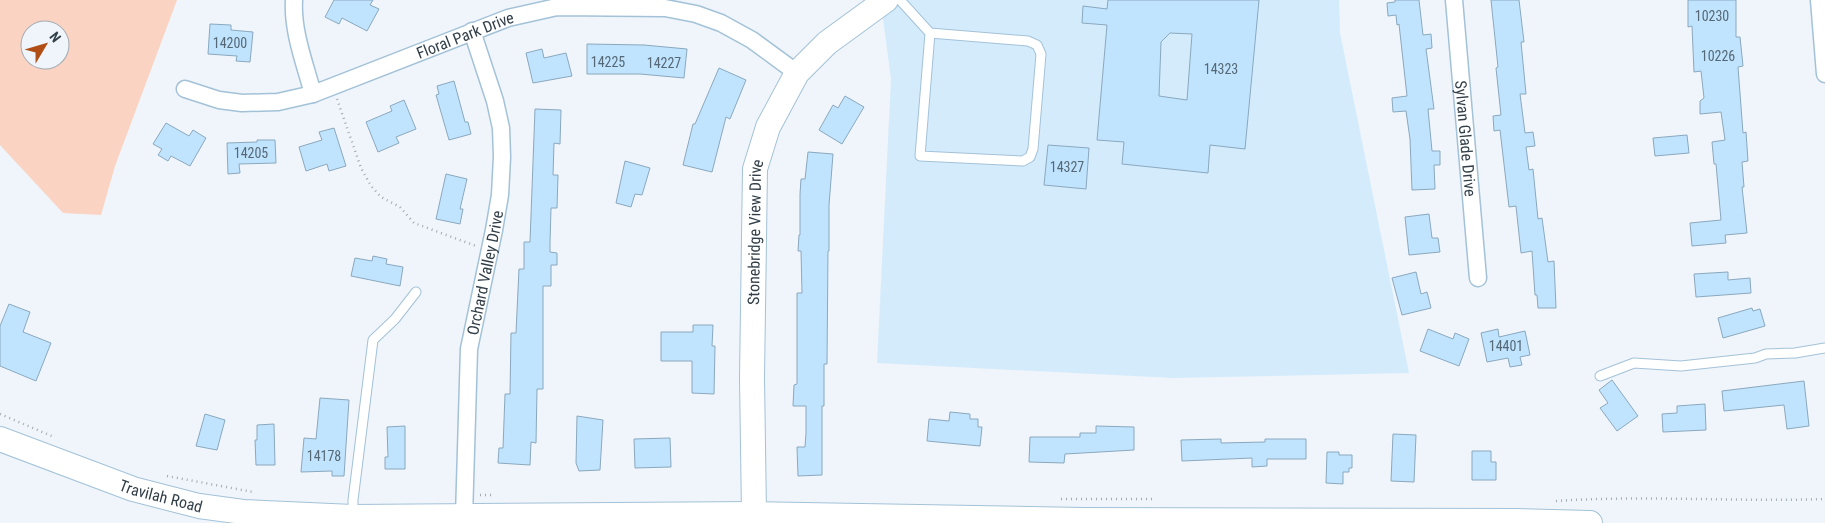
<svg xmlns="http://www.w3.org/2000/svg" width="1825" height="523" font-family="'Roboto Condensed',sans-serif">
<rect width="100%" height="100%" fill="#eff5fa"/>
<path fill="#d4ebfc" d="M886,0H1339L1340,33L1409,373L1173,378L877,363L891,79L881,4Z"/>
<path fill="#fbd3c2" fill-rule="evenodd" d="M0,0H177L115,166L101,215L63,213L0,145ZM30,30H60V60H30Z"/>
<path fill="#c1e4fe" stroke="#8aa8be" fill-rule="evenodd" d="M334,0H373L370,5L379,9L367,31L342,18L339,24L325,17Z
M1108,0H1259L1245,149L1210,145L1208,173L1122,164L1124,142L1097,140L1107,25L1082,23L1083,6L1107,9ZM1170,33L1192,34L1187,100L1159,96L1161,42Z
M1395,0H1419L1423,35L1431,34L1432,48L1426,49L1434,109H1428L1432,151H1440V165H1434L1435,189L1412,190L1410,139L1406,111L1393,112L1392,98L1407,96L1399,24L1397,25L1396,15L1388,16L1387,3L1395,2Z
M1491,0H1519L1524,42H1521L1526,94H1520L1525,133L1533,132L1535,146L1526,147L1529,170L1533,169L1538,219L1542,218L1548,262L1554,261L1556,308H1538L1537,295H1535L1532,251L1521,253L1516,206L1509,207L1500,130L1494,131L1493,116L1501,115L1496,68L1498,67Z
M1688,0H1736V37H1740L1743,66L1738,67L1743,133L1746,132L1748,161L1742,162L1744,187H1742L1747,233L1725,235L1726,243L1692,246L1690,223L1721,220L1716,164H1714L1712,142L1725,140L1721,112L1700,114V101L1704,98L1701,71L1694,72L1692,26L1688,27Z
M210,24L231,25V30L253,32L250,62L236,61L237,56L208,54Z
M587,44L644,45L687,49L684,78L640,74H587Z
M542,49L544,58L566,53L572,76L533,83L526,53Z
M719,68L746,80L730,119L726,117L712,172L683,165L693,124H695Z
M454,81L465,122H468L471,134L449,140L436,95L439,94L437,86Z
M845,96L864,107L842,144L819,130L833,105L838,108Z
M404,100L416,129L396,137L399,143L378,152L366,122L392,111L390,106Z
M535,109L561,110L560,144L554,143L553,175H558L557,208H551L550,243V252L557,253V265H551V286H543V389H537L536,443L531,442L530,465L498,463L499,448H503L505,394H510L511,333H516L519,269H524V242H530Z
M166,123L189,136L193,130L206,138L190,166L171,156L168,161L158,155L162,149L153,144Z
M334,128L346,166L329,171L327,164L306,171L299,147L322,140L319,132Z
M1687,135L1689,153L1655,156L1653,138Z
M257,140H275L276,163L239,164L240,173L228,174L227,143L257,142Z
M1048,145L1089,148L1086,189L1044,185Z
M808,152L833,154L829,205V251H828L827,364H824V406H822V475L798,476L797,447H805L806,433V406H793L794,385L797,384V293H802L801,251H798L799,235H800V194L801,179H805Z
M625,161L650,168L642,195L635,194L631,207L616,203Z
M446,174L467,179L460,209H463L460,224L436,219Z
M1429,214L1432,238H1438L1440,252L1409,255L1405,217Z
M373,256L387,259L386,264L403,267L400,286L351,276L355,258L372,261Z
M1416,272L1421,294L1427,292L1431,308L1402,315L1392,278Z
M1728,272V280L1750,278L1751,293L1696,297L1694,274Z
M9,304L30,312L23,332L51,343L36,381L0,366V326Z
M1752,308L1753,311L1760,309L1765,326L1723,338L1718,318Z
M693,325H713L712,346H715L714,394L692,393V361H661V332H693Z
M1428,329L1453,339L1455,333L1469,339L1459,366L1420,351Z
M1498,329L1499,337L1525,331L1530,355L1520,357L1522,365L1510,367L1508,358L1487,362L1481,333Z
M1612,380L1638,416L1617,431L1600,408L1608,403L1599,390Z
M1804,381L1809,426L1787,429L1784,405L1724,411L1722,391Z
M320,398L349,400L344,476H332V471L301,472L304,438L316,439Z
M1705,404L1706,430L1663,432L1662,414L1677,413V406Z
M950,412L970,414V419H978V427H982L980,446L927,441L929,419L949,421Z
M205,414L225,420L217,450L196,446Z
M577,416L603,420L600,470L579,471L576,463Z
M274,424L275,465H256L255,440H257V425Z
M405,426V469H385V457H388L387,427Z
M1096,426L1134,427V450L1065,454L1064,463L1029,462L1030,437H1080V433H1096Z
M1393,434L1416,435L1414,482L1391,481Z
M670,438L671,467L635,468L634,439Z
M1221,439V443L1265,442V439H1306V459H1267V466L1252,467V458L1182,461L1181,440Z
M1472,451H1491V462H1496V480H1472Z
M1327,452H1339V455H1352V468H1349V472H1343V484L1326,483Z"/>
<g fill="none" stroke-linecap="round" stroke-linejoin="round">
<g stroke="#a3c2d8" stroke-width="11">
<path id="lane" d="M900,0L930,33L1028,41L1037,45L1041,54L1033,149L1030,157L1023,161L920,156L930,33
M1600,376L1634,363L1681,366L1755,358L1766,354L1795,353L1825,348
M353,516V500L373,340L395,319L416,292"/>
</g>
<g stroke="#a3c2d8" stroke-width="19">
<g id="street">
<path d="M294,0C292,31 305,64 313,94"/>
<path id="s1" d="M1454,0L1478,278"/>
<path d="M1819,0L1825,74"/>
<path id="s2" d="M185,89L219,100L242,103L278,102L313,94L508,18L557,7L665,8L696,14L721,23L752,40L797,73"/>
<path id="s3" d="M464,517L469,349L494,230L500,195L502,157L501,128L495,101L472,31"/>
</g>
</g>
<g stroke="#a3c2d8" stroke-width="26">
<g id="secondary">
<path id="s4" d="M0,439L133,489L199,506L243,512L353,517L754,514L1084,520L1516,521L1590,523"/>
<path id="s5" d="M754,514L752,378L755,169L768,127L797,73L827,43L886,0"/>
</g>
</g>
<path stroke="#a2abb2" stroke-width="2.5" stroke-dasharray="1 4" stroke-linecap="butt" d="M337,99L361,168L371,186L381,197L400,207L414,223L476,246
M0,414L54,437
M167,476L253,492
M480,495H492
M1061,499H1153
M1556,501C1646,495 1735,502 1825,499"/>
<use href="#lane" stroke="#fff" stroke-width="9"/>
<use href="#street" stroke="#fff" stroke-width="16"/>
<use href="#secondary" stroke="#fff" stroke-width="24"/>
</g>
<g text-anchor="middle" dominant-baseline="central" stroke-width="4" stroke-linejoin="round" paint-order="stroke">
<g font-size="14" fill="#566876">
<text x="1712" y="16">10230</text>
<text x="230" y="43">14200</text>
<text x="1718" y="56">10226</text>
<text x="608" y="62">14225</text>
<text x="664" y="63">14227</text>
<text x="1221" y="69">14323</text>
<text x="251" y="153">14205</text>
<text x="1067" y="167">14327</text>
<text x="1506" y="346">14401</text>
<text x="324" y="456">14178</text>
</g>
<g font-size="16" fill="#323f48" stroke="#eff5fa">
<text stroke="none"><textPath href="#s2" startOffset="294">Floral Park Drive</textPath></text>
<text stroke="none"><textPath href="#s1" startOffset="139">Sylvan Glade Drive</textPath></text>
<text stroke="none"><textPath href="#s5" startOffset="282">Stonebridge View Drive</textPath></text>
<text stroke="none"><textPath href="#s3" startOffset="246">Orchard Valley Drive</textPath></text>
<text stroke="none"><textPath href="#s4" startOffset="171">Travilah Road</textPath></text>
</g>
</g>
<g transform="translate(45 45) rotate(52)"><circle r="24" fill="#eff5fa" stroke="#a3acb3"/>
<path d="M0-4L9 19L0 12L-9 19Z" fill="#b14e15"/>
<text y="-8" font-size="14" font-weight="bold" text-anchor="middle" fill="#323f48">N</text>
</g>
</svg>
